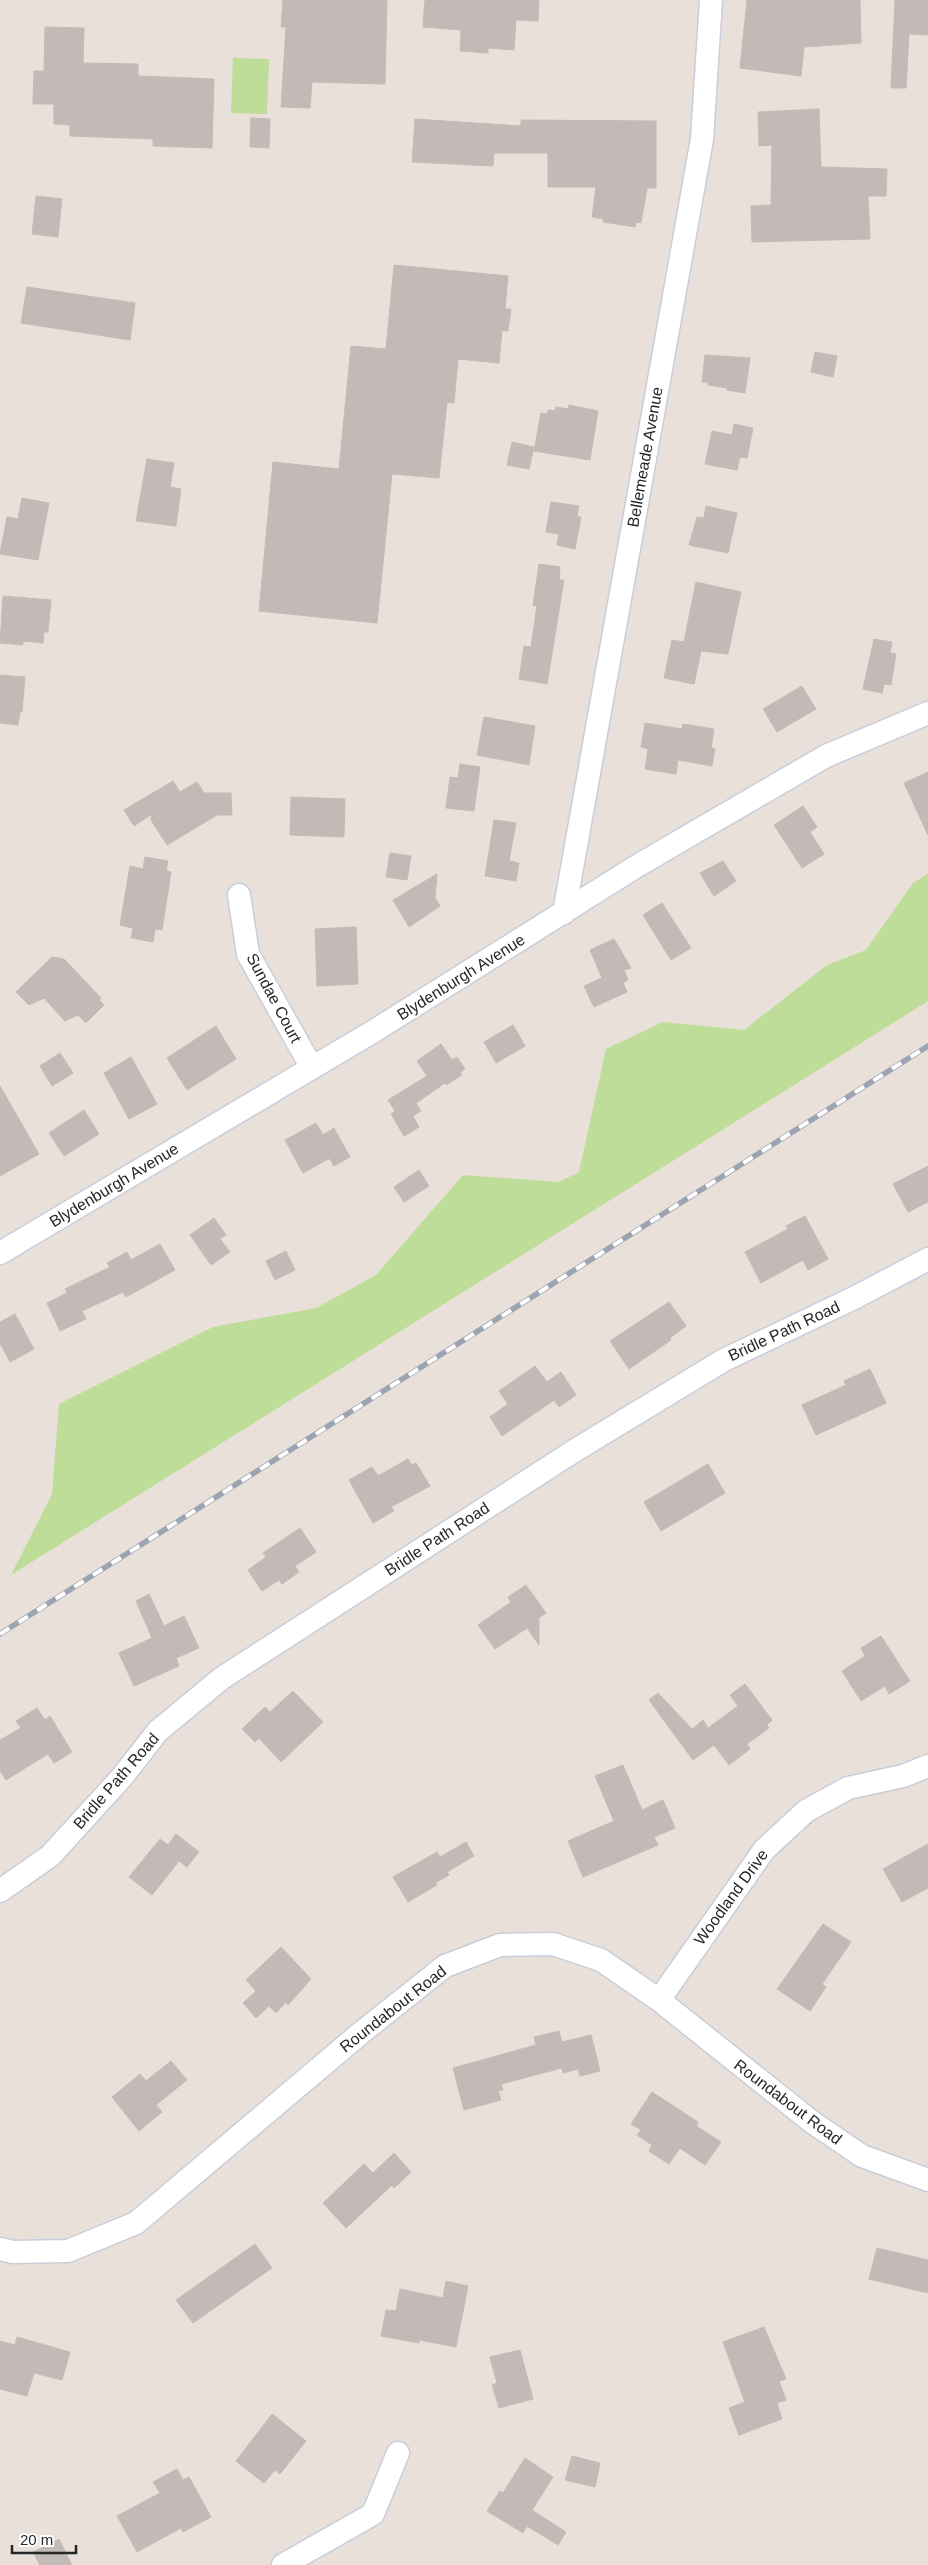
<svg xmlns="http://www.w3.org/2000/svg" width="928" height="2565" font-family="Arial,sans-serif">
<rect width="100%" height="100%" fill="#e9e0da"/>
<path fill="#bddd99" d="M233,58L269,59L267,114L231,113Z
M928,874V1001L11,1575L52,1494L59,1404L213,1327L316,1308L376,1275L463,1175L559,1182L579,1172L606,1049L663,1022L744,1030L827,965L866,950L913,883Z"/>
<path fill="#c1bab6" stroke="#c4bbb4" d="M283,0H387L385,84L312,82L310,108L281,107L286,27H281Z
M425,0H539L538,21L516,20L514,50L488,48V53L460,51L461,30L423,27Z
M747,0H860L861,43L804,47L801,76L740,68Z
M895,0H928V35L909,34L906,88H891Z
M45,27L84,28L83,63L138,64V76L214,79L212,148L153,146V139L70,136V125L54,124V104H33L34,71H44Z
M819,109L821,167L887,169L886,196H868L870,239L752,242L751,206L771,205L772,145L759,146L758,112Z
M251,118L270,119L269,148L250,147Z
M415,119L521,126V120L656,121V188H647L641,223L636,222L635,227L603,222L604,219L592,217L596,187H548V153H494L493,166L412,162Z
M36,196L62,199L58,237L32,234Z
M394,265L508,276L505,309H511L508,331L502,330L499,363L458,359L454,403L447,402L439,478L392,474L377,623L259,611L273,462L339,469L351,346L386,349Z
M27,287L135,303L130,340L21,323Z
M815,352L837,356L833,377L811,372Z
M705,355L750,358L745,393L727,390V388L708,385V382H702Z
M569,405L598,411L590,460L534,451L541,413L547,414L548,410L555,411L556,407L568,409Z
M734,424L753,428L747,458L740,457L737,470L705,464L712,431L732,435Z
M512,442L534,447L529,469L507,465Z
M147,459L174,463L170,487L181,489L176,526L136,521Z
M22,498L49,503L38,560L0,554L7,517L18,519Z
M551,502L579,506L577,517H581L575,549L557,545L559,534L546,532Z
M706,506L737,513L728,553L689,545L697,517L704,518Z
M539,564L560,567L559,580H564L547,684L519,679L524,646L531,647L537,606L533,605Z
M696,582L741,592L728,654L701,651L694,684L664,678L672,640L684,642Z
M3,596L51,600L48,632H44L43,643L23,641V645L0,643Z
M874,639L892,642L890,653L896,654L891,685L884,684L882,693L863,689Z
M0,675L25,677L22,712H20L18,725L0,723Z
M802,686L816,709L777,732L763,709Z
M484,717L535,726L529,765L477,755Z
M645,723L682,729L683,724L714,729L711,748L715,749L712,766L678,760L676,774L645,769L648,749L641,747Z
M460,764L480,767L474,811L446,808L450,777L458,778Z
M928,772V835L904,783Z
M173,781L180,792L197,782L204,793H231L232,815H217L167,845L151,820L152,814L134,826L124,810Z
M291,797L345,799L344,837L290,835Z
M803,806L817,827L810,832L824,854L802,868L774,825Z
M494,820L516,823L509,861L519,863L516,881L485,876Z
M390,853L411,856L407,880L386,877Z
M145,857L168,861L166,871L171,872L162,930L155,929L153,942L131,938L133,928L120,925L130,866L143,869Z
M723,861L736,881L714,896L700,873Z
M437,874L435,898L440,906L409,927L393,900Z
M662,903L691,948L671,960L643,915Z
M356,927L358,984L317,986L315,929Z
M614,939L631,968L624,970L628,980L623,983L627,992L594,1007L584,986L602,978L590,950Z
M52,957L64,959L101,998L99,1000L104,1005L86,1023L78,1015L65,1021L44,998L29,1005L16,992Z
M513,1025L525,1046L496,1063L484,1042Z
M216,1026L236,1059L187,1090L167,1058Z
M441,1044L452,1060L457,1057L465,1069L460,1072L462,1075L446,1085L445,1083L416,1103L421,1111L413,1116L419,1127L404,1136L391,1114L395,1111L388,1100L427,1076L417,1061Z
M60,1053L73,1073L52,1086L40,1066Z
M131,1057L157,1104L129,1119L104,1073Z
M0,1086L39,1154L0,1176Z
M84,1110L99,1134L64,1156L49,1133Z
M316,1123L323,1135L334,1128L350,1157L334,1166L330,1159H328L303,1173L285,1140Z
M928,1166V1202L908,1212L893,1184Z
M419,1170L429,1186L404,1202L394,1187Z
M805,1216L828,1259L808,1270L803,1260L761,1283L745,1252L788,1229L786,1226Z
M214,1218L226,1235L220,1239L230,1252L211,1265L190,1235Z
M160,1244L175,1270L126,1297L123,1292L82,1311L86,1319L60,1331L47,1303L67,1293L65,1289L110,1267L107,1263L127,1252L131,1260Z
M286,1251L295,1270L275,1280L266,1261Z
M669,1302L686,1326L670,1338L671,1340L629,1369L610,1341Z
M15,1314L34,1349L10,1362L0,1343V1322Z
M535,1366L547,1382L561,1372L576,1395L559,1407L554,1400L502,1436L490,1417L508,1404L499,1391Z
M870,1369L886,1403L816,1435L802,1405L846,1385L844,1381Z
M408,1459L412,1465L416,1463L430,1486L391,1507L394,1511L373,1523L349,1480L372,1467L378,1476Z
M708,1464L725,1493L661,1531L644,1502Z
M300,1528L316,1552L295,1566L299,1572L282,1584L279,1580L262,1591L248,1570L266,1557L263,1553Z
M526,1585L546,1613L539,1618V1645L527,1628L495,1649L478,1625L511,1602L508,1597Z
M149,1594L164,1626L184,1616L199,1648L176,1658L179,1666L134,1686L119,1653L152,1638L136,1601Z
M881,1636L910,1681L889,1694L885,1686L861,1701L842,1671L865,1656L861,1648Z
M745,1684L772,1720L767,1725L769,1728L747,1744L750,1749L729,1765L714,1745L693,1760L649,1700L658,1693L692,1729L703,1720L708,1728L738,1706L730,1695Z
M293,1691L323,1722L281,1762L259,1738L255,1742L242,1729L265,1707L270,1712Z
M37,1708L45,1720L50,1716L72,1752L54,1763L48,1754L6,1780L0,1770V1740L21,1728L16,1721Z
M623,1765L642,1810L663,1800L675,1828L654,1837L658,1845L583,1877L568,1841L614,1821L595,1776Z
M176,1834L199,1852L187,1867L179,1861L152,1895L129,1877L160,1839L168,1845Z
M466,1842L474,1856L447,1872L449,1875L435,1883L437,1885L408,1902L393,1877L437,1852L440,1857Z
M928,1844V1888L902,1902L883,1869Z
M823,1924L851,1942L822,1984L826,1987L810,2011L777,1989Z
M281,1947L311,1979L288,2005L286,2002L276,2013L269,2006L256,2018L243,2003L256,1991L246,1980Z
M559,2031L562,2042L591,2035L600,2071L580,2076L578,2069L563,2073L562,2068L501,2084L503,2090L498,2091L501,2100L464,2110L453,2068L536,2045L534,2037Z
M171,2061L187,2080L156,2105L162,2112L139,2131L112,2097L140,2074L146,2081Z
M652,2092L698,2122L696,2126L721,2142L705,2165L680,2148L669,2164L649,2151L652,2145L637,2135L641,2130L631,2124Z
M394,2153L411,2172L394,2188L392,2185L346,2228L323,2203L364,2164L373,2173Z
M255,2244L272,2268L193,2323L176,2300Z
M877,2248L928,2260V2293L869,2279Z
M446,2281L468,2286L456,2347L419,2340V2343L381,2336L386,2310L396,2311L400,2289L443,2298Z
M764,2327L786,2379L779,2381L786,2400L777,2403L782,2419L739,2435L729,2408L745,2402L723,2342Z
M17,2337L70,2352L62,2380L34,2373L27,2396L0,2389V2341L15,2345Z
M520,2350L533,2399L499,2408L492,2385L497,2383L490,2357Z
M272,2414L306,2441L280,2474L275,2470L264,2483L236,2461Z
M572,2456L600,2463L595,2487L565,2480Z
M525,2458L553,2477L532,2510L566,2532L558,2545L527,2526L523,2533L487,2511L500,2491L503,2493Z
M177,2469L183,2480L189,2477L211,2517L183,2532L181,2528L137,2552L117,2516L160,2493L153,2482Z
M59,2539L72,2565H40L33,2552Z"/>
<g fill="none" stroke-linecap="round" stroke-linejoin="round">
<g stroke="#c8ced9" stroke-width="25">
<path id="street" d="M239,895L248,954L312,1068
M564,913L702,139L711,0
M0,1253L374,1031L637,866L826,756L928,713
M0,1891L50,1856L122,1777L158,1731L222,1678L574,1451L724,1360L856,1297L928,1259
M659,2000L764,1850L806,1811L848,1788L903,1776L928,1766
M0,2249L13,2252L68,2251L136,2223L362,2032L445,1966L500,1945L553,1944L601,1960L659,2000L812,2122L862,2156L928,2180
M283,2565L373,2514L398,2453"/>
</g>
<use href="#street" stroke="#fff" stroke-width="22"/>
<g stroke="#9da4b1" stroke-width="5.5">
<path id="rail" d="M0,1634L928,1046"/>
</g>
<use href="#rail" stroke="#fff" stroke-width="4" stroke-dasharray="11" stroke-linecap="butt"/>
</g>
<g text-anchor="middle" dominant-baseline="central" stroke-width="4.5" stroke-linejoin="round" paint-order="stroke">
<g font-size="16" fill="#272727" stroke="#fff">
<text transform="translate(645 457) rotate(-80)">Bellemeade Avenue</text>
<text transform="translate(461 977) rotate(-32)">Blydenburgh Avenue</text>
<text transform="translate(274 998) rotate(62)">Sundae Court</text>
<text transform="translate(114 1185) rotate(-31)">Blydenburgh Avenue</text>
<text transform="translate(784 1331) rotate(-25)">Bridle Path Road</text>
<text transform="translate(437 1539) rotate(-33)">Bridle Path Road</text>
<text transform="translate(116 1781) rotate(-49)">Bridle Path Road</text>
<text transform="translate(731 1897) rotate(-54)">Woodland Drive</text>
<text transform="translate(393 2009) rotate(-38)">Roundabout Road</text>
<text transform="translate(788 2102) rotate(37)">Roundabout Road</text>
</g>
</g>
<path d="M12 2545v8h64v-8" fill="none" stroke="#272727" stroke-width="2.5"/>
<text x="20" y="2545" font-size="15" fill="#272727" stroke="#ffffff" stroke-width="4" paint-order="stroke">20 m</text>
</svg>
